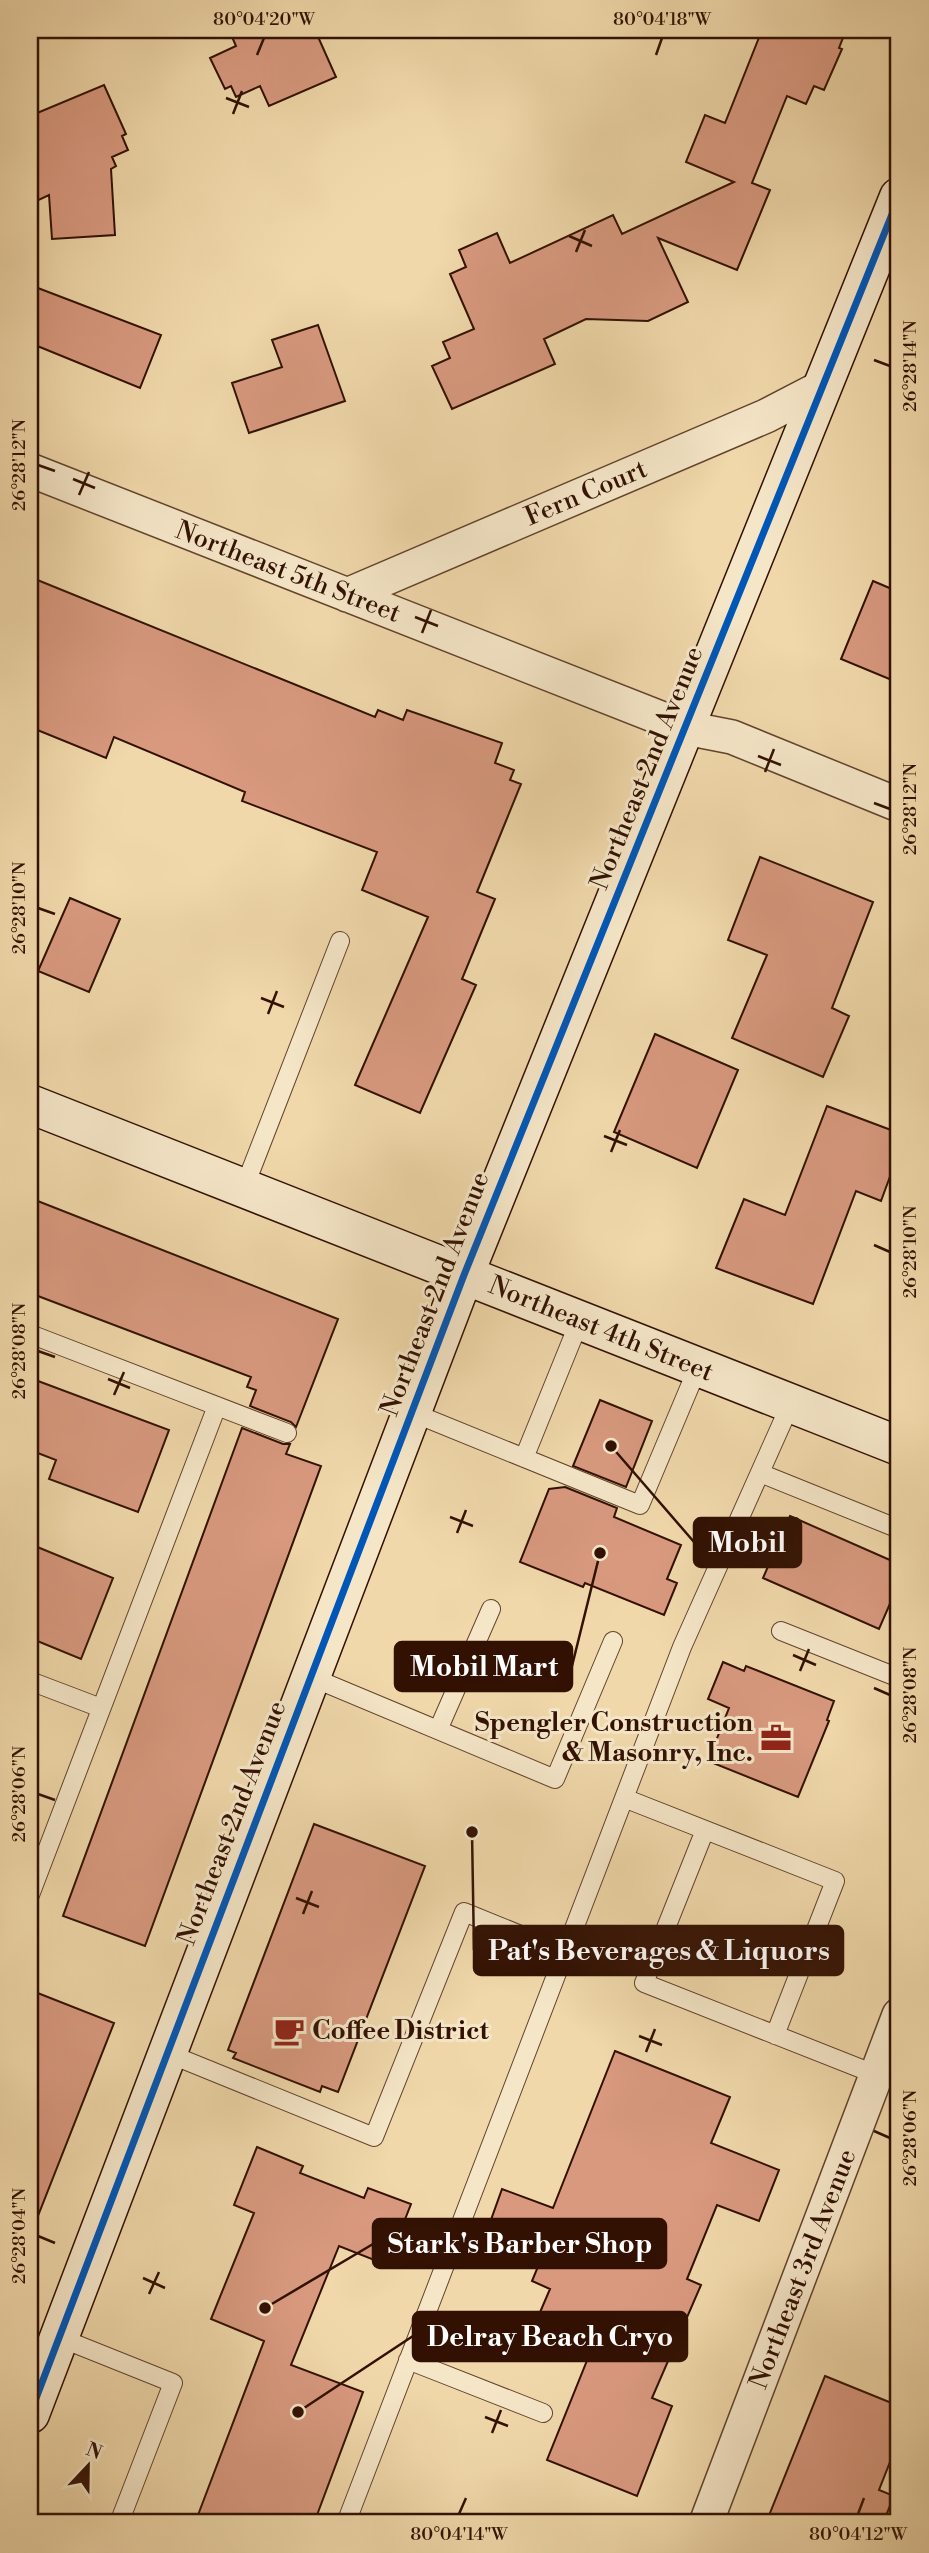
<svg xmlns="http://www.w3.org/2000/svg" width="929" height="2553" font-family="'Libre Bodoni',serif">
<rect width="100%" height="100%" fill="#f0d8aa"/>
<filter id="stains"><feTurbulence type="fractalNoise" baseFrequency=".00286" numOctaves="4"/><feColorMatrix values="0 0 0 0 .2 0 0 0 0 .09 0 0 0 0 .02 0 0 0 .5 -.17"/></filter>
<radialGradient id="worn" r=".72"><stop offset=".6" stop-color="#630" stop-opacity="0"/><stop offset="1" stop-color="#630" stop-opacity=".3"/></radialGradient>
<path fill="#d8997f" stroke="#321103" stroke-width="2" d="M229,30H315L336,77L269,106L260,86L236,97L231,86L225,89L210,58L236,46Z
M762,30H846L839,48L842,49L824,90L814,86L806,104L787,96L752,183L770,190L737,270L658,238L688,302L648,321L586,319L544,339L555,364L452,409L432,366L450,358L443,342L474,329L450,274L466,267L459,250L497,233L510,263L613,215L622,234L734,182L686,162L705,115L725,123Z
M104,85L126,134L122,136L128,150L112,157L116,166L111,169L115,235L52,239L49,195L30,204V116Z
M30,285L161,335L140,388L30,343Z
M318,325L345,401L249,433L232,383L282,367L272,340Z
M30,577L375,717L378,710L403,720L407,710L502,743L495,763L514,770L510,780L521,784L477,892L495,899L462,979L476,985L420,1113L355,1085L428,917L362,890L377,852L242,801L245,792L114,737L106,758L30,727Z
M873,581L899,592V683L841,659Z
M760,857L873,902L832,1008L849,1016L823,1077L732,1038L767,955L728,940Z
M70,898L120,919L89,992L38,971Z
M655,1034L738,1070L697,1168L614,1132Z
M827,1106L899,1133V1152L881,1201L856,1191L813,1304L716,1268L744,1199L785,1215Z
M30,1198L338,1319L296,1427L291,1422L250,1406L256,1390L247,1387L251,1377L30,1293Z
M30,1378L169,1430L138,1512L49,1479L56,1460L30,1450Z
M600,1400L652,1421L626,1487L573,1466Z
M242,1428L283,1444H290L286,1454L321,1466L145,1946L63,1916Z
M565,1487L617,1508L614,1517L681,1545L667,1579L677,1583L664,1615L585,1583L583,1587L520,1562L549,1489Z
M790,1516L899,1564V1583L879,1629L763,1578Z
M30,1544L113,1578L81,1659L30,1638Z
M723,1662L744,1671L746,1666L834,1701L827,1720L829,1721L798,1797L708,1761L729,1708L708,1699Z
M314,1824L425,1866L338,2092L322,2086L320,2092L233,2058L236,2053L228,2050Z
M30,1990L114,2023L32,2231H30Z
M615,2051L730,2097L711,2143L779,2170L759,2221L717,2205L687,2279L701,2285L652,2398L672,2406L637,2496L547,2460L592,2348L535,2324L550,2289L532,2281L544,2252L487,2231L502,2189L553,2208Z
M257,2147L303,2166L300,2173L364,2198L368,2188L411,2204L387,2265L339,2246L291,2365L363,2392L314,2523H195L264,2341L211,2319L254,2213L234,2205Z
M825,2376L899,2406V2439L879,2490L894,2496L883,2523H766Z"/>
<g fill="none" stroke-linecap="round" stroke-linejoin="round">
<g stroke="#62432d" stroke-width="20">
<path id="lane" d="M244,1188L340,941
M30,1334L287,1433
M411,1412L640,1505L698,1367
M524,1458L580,1320
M760,1473L899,1529
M781,1631L899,1678
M311,1677L555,1779L613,1641
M30,1681L101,1708
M438,1730L491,1609
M624,1798L835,1881L775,2035
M705,1830L644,1983L877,2075
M30,1895L217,1406
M167,2053L374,2137L464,1912L565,1953
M58,2337L173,2383L119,2523
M408,2360L543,2413
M346,2523L682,1647L791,1403"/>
</g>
<g stroke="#62432d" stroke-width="36">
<path id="street" d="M30,470L686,728L732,737L899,805
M347,595L766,416L822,387
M706,2523L899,2015"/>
</g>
<g stroke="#321103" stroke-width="41">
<path id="secondary" d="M30,1104L899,1446
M30,2414L464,1275L899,197"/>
</g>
<use href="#lane" stroke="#f5e6c8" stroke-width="18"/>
<use href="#street" stroke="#f5e6c8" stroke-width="33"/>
<use href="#secondary" stroke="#f5e6c8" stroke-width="38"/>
<g stroke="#f5e6c8" stroke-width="11">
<path id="cycleway" d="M30,2414L464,1275L899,197"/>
</g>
<use href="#cycleway" stroke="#0057b8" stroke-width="7"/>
</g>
<path fill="none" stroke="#321103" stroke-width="2.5" d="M257,55L264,38M656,55L662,38M226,98L249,107M233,114L242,91M569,236L592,246M576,252L585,230M874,360L890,366M38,465L55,471M73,479L95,488M79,495L89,472M415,617L438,626M422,633L431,610M758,756L781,765M765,772L774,749M874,803L890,809M38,908L55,914M261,998L284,1007M268,1014L277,991M604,1136L627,1145M611,1152L620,1130M874,1245L890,1252M38,1351L55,1357M108,1379L130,1388M114,1395L124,1372M450,1517L473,1526M457,1533L466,1510M793,1655L816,1665M800,1671L809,1649M874,1688L890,1695M38,1794L55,1800M296,1898L319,1907M303,1914L312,1891M639,2036L662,2045M646,2052L655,2029M874,2131L890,2138M38,2236L55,2243M143,2278L165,2288M149,2294L159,2272M485,2417L508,2426M492,2433L501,2410M459,2514L466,2498M858,2514L864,2498"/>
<defs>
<g id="office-bare" transform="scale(2.415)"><path d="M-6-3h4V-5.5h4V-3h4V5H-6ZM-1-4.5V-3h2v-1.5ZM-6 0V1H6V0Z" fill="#8f2418" stroke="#f5e6c8" stroke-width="2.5" paint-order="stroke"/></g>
<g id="cafe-bare" transform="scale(2.415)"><path d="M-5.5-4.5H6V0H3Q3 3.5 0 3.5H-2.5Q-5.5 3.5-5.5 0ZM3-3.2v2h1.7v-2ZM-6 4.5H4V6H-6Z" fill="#8f2418" stroke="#f5e6c8" stroke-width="2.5" paint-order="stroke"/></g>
</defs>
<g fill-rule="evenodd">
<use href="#office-bare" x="776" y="1738"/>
<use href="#cafe-bare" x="289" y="2031"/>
</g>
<g text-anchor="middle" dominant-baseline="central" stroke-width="6" stroke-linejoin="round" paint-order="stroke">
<g font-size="26" fill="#321103" stroke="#f5e6c8">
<text transform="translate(586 493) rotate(-23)">Fern Court</text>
<text transform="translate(288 572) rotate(21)">Northeast 5th Street</text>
<text transform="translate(647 768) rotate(-68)">Northeast 2nd Avenue</text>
<text transform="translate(435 1294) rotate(-69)">Northeast 2nd Avenue</text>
<text transform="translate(601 1329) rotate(22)">Northeast 4th Street</text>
<text transform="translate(232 1823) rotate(-69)">Northeast 2nd Avenue</text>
<text transform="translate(803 2269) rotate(-69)">Northeast 3rd Avenue</text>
</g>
<g font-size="26" font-weight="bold" fill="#321103" stroke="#f5e6c8" text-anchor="end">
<text x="753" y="1723">Spengler Construction<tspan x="753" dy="30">&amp; Masonry, Inc.</tspan></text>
<text x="312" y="2031" text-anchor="start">Coffee District</text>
</g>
</g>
<path fill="none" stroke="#321103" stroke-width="2.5" d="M611 1446L694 1542M600 1553L572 1666M472 1832L474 1950M265 2308L373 2244M298 2412L413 2336"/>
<g fill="#321103" stroke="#f5e6c8" stroke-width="2.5">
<circle cx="611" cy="1446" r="7"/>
<circle cx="600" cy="1553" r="7"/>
<circle cx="472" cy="1832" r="7"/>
<circle cx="265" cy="2308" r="7"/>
<circle cx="298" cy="2412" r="7"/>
</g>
<g fill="#321103" stroke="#321103" stroke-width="2.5">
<rect x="694" y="1518" width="107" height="49" rx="7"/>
<rect x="395" y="1642" width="177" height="49" rx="7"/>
<rect x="474" y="1926" width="369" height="49" rx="7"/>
<rect x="373" y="2219" width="293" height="49" rx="7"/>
<rect x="413" y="2312" width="274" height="49" rx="7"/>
</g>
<g font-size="28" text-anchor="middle" font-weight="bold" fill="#fff">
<text x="747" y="1552">Mobil</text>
<text x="484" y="1676">Mobil Mart</text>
<text x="659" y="1960">Pat's Beverages &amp; Liquors</text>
<text x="520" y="2253">Stark's Barber Shop</text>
<text x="550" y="2346">Delray Beach Cryo</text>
</g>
<rect width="929" height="2553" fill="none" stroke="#f0d8aa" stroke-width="77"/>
<g transform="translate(88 2466) rotate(22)" stroke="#f5e6c8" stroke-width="5" paint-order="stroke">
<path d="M0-5L12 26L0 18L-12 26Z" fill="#321103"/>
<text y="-10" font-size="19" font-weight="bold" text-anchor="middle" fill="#321103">N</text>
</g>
<rect x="38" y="38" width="852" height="2476" fill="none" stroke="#321103" stroke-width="2.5"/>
<g font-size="18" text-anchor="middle" fill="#321103">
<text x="264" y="25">80°04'20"W</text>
<text x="662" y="25">80°04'18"W</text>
<text transform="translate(910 366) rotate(-90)" y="6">26°28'14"N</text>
<text transform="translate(19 465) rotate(-90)" y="6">26°28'12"N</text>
<text transform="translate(910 809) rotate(-90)" y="6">26°28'12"N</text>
<text transform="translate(19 908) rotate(-90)" y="6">26°28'10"N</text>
<text transform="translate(910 1252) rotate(-90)" y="6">26°28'10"N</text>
<text transform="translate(19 1351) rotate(-90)" y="6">26°28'08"N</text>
<text transform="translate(910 1695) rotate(-90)" y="6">26°28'08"N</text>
<text transform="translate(19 1794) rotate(-90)" y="6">26°28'06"N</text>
<text transform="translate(910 2138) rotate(-90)" y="6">26°28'06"N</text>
<text transform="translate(19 2236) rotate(-90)" y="6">26°28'04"N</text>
<text x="459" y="2540">80°04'14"W</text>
<text x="858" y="2540">80°04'12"W</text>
</g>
<rect width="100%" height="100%" filter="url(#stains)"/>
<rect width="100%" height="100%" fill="url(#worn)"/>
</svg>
